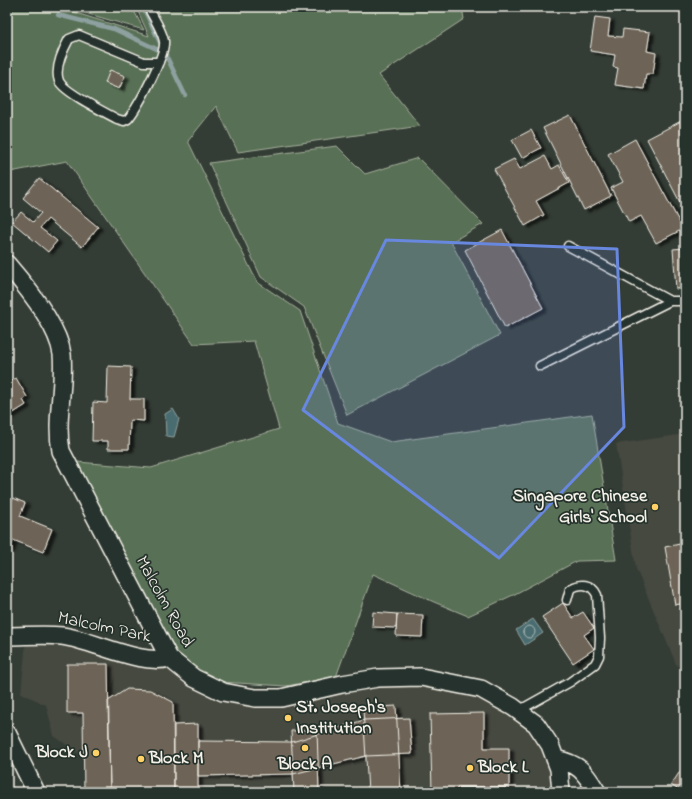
<svg xmlns="http://www.w3.org/2000/svg" width="692" height="799" font-family="'Indie Flower',sans-serif">
<defs>
<filter id="shadow"><feDropShadow dx="4.5" dy="2.5" stdDeviation="1" flood-color="#0009"/></filter>
</defs>
<rect width="100%" height="100%" fill="#343d35"/>
<filter id="ink" filterUnits="userSpaceOnUse"><feTurbulence type="fractalNoise" baseFrequency=".025" numOctaves="2"/><feDisplacementMap in="SourceGraphic" scale="8" xChannelSelector="R" yChannelSelector="G"/><feConvolveMatrix kernelMatrix="1 2 1 2 8 2 1 2 1" color-interpolation-filters="sRGB"/></filter>
<g filter="url(#ink)">
<path fill="#45483f" d="M685,434V673L676,664L636,569L616,444Z
M26,640L169,658L246,701L378,678L481,689L536,724L559,769L552,792H86V759L54,736L46,705L21,693Z"/>
<path fill="#587055" stroke="#a6b09e" d="M7,7H132L144,30L85,13L70,11L149,36L136,7H462L464,19L379,75L420,126L238,152L216,106L188,141L257,282L300,311L338,423L391,442L592,414L616,560L577,561L513,595L468,616L434,602L373,574L336,677L286,686L221,682L196,670L174,651L77,462L151,468L279,429L254,341L194,344L67,161L10,172L7,175Z
M337,146L365,174L418,158L483,224L451,242L500,335L347,415L304,307L261,277L209,163Z"/>
<path fill="#4a6c70" stroke="#8ea1a0" d="M173,409L179,419L174,437L166,436L165,414Z
M533,619L543,633L525,645L516,630Z"/>
<g fill="none" stroke-linecap="round" stroke-linejoin="round">
<path stroke="#b0bcb8" stroke-width="1" d="M523 632a6 6 0 1 1 12 0a6 6 0 1 1-12 0Z"/>
<path stroke="#8ea1a0" stroke-width="4.5" d="M143,7L185,95
M58,15L114,29L163,52"/>
</g>
<path fill="#6d6357" stroke="#f4f1e8" filter="url(#shadow)" d="M595,17L610,19L608,36L622,37L623,29L650,32L647,51L656,53L653,74H646L644,89L615,85L618,68L613,67L615,55L590,51Z
M110,70L125,76L119,89L105,83Z
M570,115L611,196L584,210L543,128Z
M683,120L685,124V212L647,139Z
M531,130L541,148L522,158L512,140Z
M635,139L683,229L656,243L641,216L629,222L611,188L623,182L608,154Z
M545,156L552,169L559,165L569,183L536,201L544,215L525,226L494,169L514,159L520,169Z
M39,178L98,227L82,247L48,219L40,228L57,241L48,252L12,222L21,212L33,222L41,213L23,198Z
M502,230L543,308L505,328L465,250Z
M685,248V288L676,289L673,249Z
M108,366L131,367L130,399H144V421L130,420L129,449H108V441H92L93,402L107,403Z
M16,378L27,397L23,400L26,405L7,417V383Z
M13,498L25,503L20,516L52,529L43,552L13,540L10,550L7,549V511Z
M685,543V603L675,605L665,547Z
M563,603L573,618L583,612L594,628L584,635L594,649L573,663L542,617Z
M373,612L397,614L396,628L372,627Z
M397,614L423,615L422,637L396,636Z
M67,664H108L110,792H84L83,713H67Z
M127,689L150,690L173,702L174,792H110L108,701Z
M396,706L401,792H368L363,708Z
M484,713V748H509V787H457V792H432L430,714Z
M409,718L412,754L366,756L293,774L198,776V741L292,742L364,720Z
M198,724V792H174V725Z
M317,730L319,792H294L291,731Z
M683,767L685,769V792H682L671,785Z
M457,787H509V792H457Z"/>
<g fill="none" stroke-linecap="round" stroke-linejoin="round">
<g stroke="#f4f1e8" stroke-width="11">
<path id="service" d="M148,7C153,17 162,30 164,41C166,55 138,107 128,119L124,121L117,119C104,112 64,92 59,81C54,68 63,50 69,39L79,35L144,62H159
M568,246L670,301H685
M540,366L670,301
M518,711L570,682L595,664L599,656L600,638L597,595C591,583 581,583 570,589L567,600"/>
</g>
<g stroke="#f4f1e8" stroke-width="20">
<path id="minor" d="M7,264C26,286 58,325 62,354C65,386 55,419 61,451L169,658L194,678L223,692L255,698H281L342,684L378,678L421,677L481,689L513,707L536,724L550,745L559,769L561,792
M7,636C25,636 44,634 62,636C93,640 140,666 169,658
M7,733L36,792
M555,759C580,764 584,771 597,792"/>
</g>
<use href="#service" stroke="#26332d" stroke-width="8"/>
<use href="#minor" stroke="#26332d" stroke-width="17"/>
</g>
</g>
<path fill="#6887de" fill-opacity="0.2" stroke="#6887de" stroke-width="3" stroke-linejoin="round" d="M386,240L617,249L624,427L499,558L303,410Z"/>
<g fill="#ffd166" stroke="#26332d" stroke-width="1.5">
<circle cx="655" cy="507" r="4"/>
<circle cx="288" cy="718" r="4"/>
<circle cx="305" cy="748" r="4"/>
<circle cx="96" cy="753" r="4"/>
<circle cx="141" cy="759" r="4"/>
<circle cx="470" cy="768" r="4"/>
</g>
<g text-anchor="middle" dominant-baseline="central" stroke-width="3.5" stroke-linejoin="round" paint-order="stroke">
<g font-size="18" font-weight="bold" fill="#f4f1e8" stroke="#26332d" text-anchor="start">
<text x="647" y="497" text-anchor="end">Singapore Chinese<tspan x="647" dy="21">Girls' School</tspan></text>
<text x="296" y="708">St. Joseph's<tspan x="296" dy="21">Institution</tspan></text>
<text x="88" y="753" text-anchor="end">Block J</text>
<text x="149" y="759">Block M</text>
<text x="305" y="765" text-anchor="middle">Block A</text>
<text x="478" y="768">Block L</text>
</g>
<g font-size="18" fill="#f4f1e8" stroke="#26332d">
<text transform="translate(164 602) rotate(61)">Malcolm Road</text>
<text transform="translate(104 628) rotate(12)">Malcolm Park</text>
</g>
</g>
<rect width="692" height="799" fill="none" stroke="#26332d" stroke-width="24"/>
<rect x="12" y="12" width="668" height="775" fill="none" stroke="#f4f1e8" stroke-width="1.5" filter="url(#ink)"/>
</svg>
